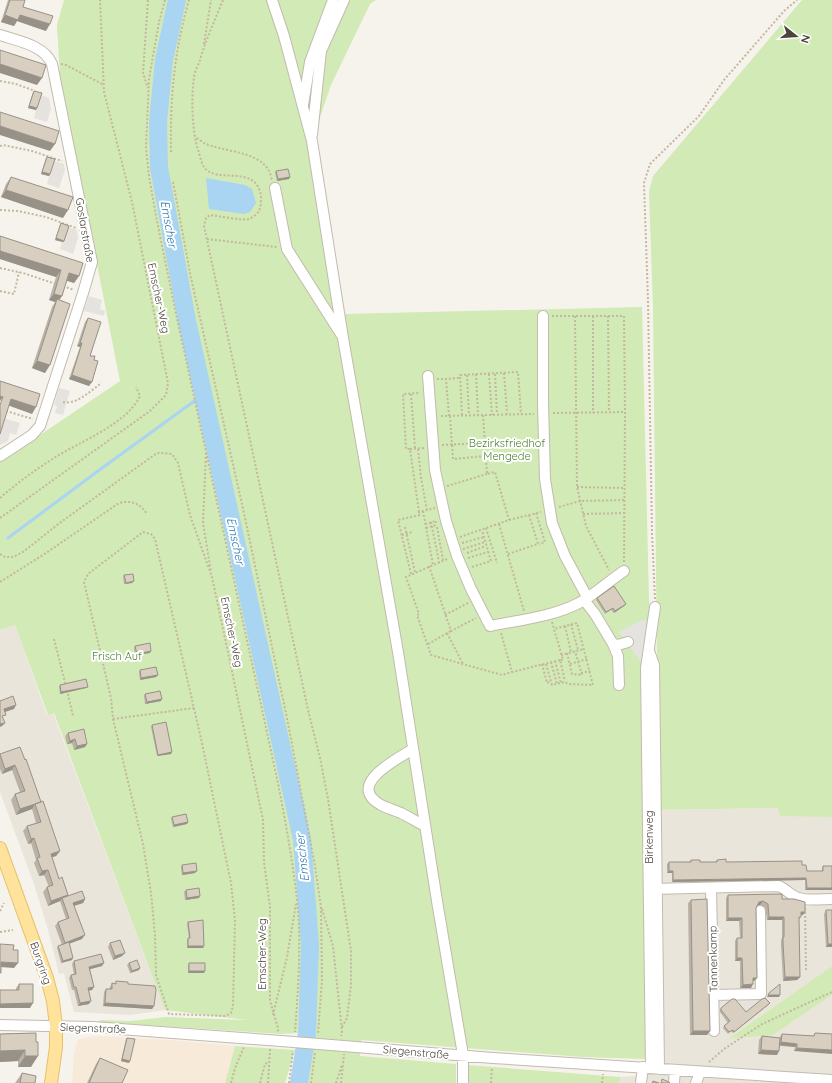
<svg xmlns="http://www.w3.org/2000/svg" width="832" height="1083" font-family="Quicksand,sans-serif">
<rect width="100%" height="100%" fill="#f6f3ec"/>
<path fill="#eae5da" d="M15,625L47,715L53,713L165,1010L130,1015L74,1012L64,973L59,974L48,930L34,884L0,792V630Z
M779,808L812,816L832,817V966L728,1039L773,1035L832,995V1083H619L621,1077L647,1075L648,810Z"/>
<path fill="#f7ead8" d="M97,1036L170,1040L235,1046L225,1083H72L74,1055L78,1040L84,1038Z"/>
<path fill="#e6e2dd" d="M33,92L49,98L51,109L47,122L34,118L36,110L28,108Z
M46,158L64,164L65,170L59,188L47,184L49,176L41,174Z
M60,225L77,230L78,238L73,254L60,249L62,242L55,240Z
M0,417L20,423L16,435L10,433L8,441L0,445Z
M742,998L763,999L768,1005L733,1033L731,1032L728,1034L723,1028L724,1017L719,1011L733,1000L736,1003Z"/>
<path fill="#d2eab5" d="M64,0H376L370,4L331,85L312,141L343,314L642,307L649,601L657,662L653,308L649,191L653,176L802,0H832V817L780,816L778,808L648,810L649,889L646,1059L583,1057L361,1040L360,1056L456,1064V1083H299L307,1033L310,945L305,891L298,1033L281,1034L99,1022L101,1020L130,1021L166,1017L247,1020L165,1010L54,713L48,715L15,625L0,630V462L120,381L60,77L57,25Z
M832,966V995L773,1035L728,1039Z
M235,1046L295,1050L285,1083H225Z
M467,1065L621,1077L619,1083H467Z"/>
<path fill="#e5e3e0" d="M89,296L102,300L100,309L105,311L104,316L84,311Z
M59,388L70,391L63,415L55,413L57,406L54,405Z
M642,620H649L641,662L619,632Z"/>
<path fill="#a9d4f2" d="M206,178L245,185L252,189L256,203L250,212L244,214L209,209Z"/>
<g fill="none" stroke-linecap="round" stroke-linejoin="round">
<path stroke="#a9d4f2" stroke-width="3" d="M8,538L98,471L204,394"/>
<path stroke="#a9d4f2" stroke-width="18" d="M177,0L164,60L158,122L159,167L187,321L302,839L310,945L307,1033L299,1083"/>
<g stroke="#c2bbae" stroke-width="12">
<path id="minor" d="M272,0L284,36L312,141L343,338L398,652L437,901L463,1055V1083
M0,35C18,41 44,45 52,64L92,262L83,293L40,426L32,435L0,456
M303,105L310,62L333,0
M312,135L321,51L344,0
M275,188L287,249L341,334
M543,316V403L545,479L552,523L565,556L587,597
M428,376L435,470L446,521L457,556L471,589L490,626C519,620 552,617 579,603C595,594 609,581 624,571
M584,600L595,614L613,644L618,645L628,642
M613,644L618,656L619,685
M649,651L654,665L659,1069
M413,749C397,759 345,785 381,805C387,808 394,810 401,813C409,817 417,822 425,826
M711,888L714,1031
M651,889L779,886C786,889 791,896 799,898C807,901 823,899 832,899
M713,995L761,994L760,911
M0,1025L93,1027L281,1041
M331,1045L493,1058L832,1080
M651,1068L646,668L655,607
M641,1083L643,1067
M674,1083L675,1070
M696,1083L700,1072"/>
</g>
<g stroke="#e6c16a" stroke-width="14">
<path id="major" d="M0,848L47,978L53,1001L56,1026V1047L51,1083"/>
</g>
<path stroke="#c4b79f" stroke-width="2" stroke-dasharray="2 2" stroke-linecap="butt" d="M148,0L143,73L148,88
M165,0L159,22L149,79L146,148L149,176L156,216L175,309L278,783C286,825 294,867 298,910C301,950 298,992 295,1032
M223,0C215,20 206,39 200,60C198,65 195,71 194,77C191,98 192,130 198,150C200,155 201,163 204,167C216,185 256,163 261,196C261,201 261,207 259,211C257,214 253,217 249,219C244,221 218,216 210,215L206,218L204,226L308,710L320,758L328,799L351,951V985L347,1018L342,1027
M204,44L211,0
M61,64L66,65L102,84
M0,81L16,84L35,91
M194,135C197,138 201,141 204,143C223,152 259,151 269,171C271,174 271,178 272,180
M0,146L3,145L32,151L62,161
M171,152C170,98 174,52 189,0
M173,182L191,278L244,513L288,723L315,866L321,907L322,980L318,1034
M0,210L18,211L46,217L76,228
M207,239L277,247
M0,268L23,273L56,284
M63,286L74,290
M0,291L14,294L19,272
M552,316H624L625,412L624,562
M575,316L577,487L586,526L609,570
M593,316V413
M608,316L609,412
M504,373L507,414
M476,374L478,415
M489,374L492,415
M495,374L497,414
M467,375L469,415
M437,379H446
M411,394L415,449
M63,402C76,405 89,392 99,385L100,382
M6,411L33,419
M553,413L625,412
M462,415L460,375L518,372L521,414
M483,415L487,474L495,472L509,520
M441,416L534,414
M449,416L446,379L460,378
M450,416L452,445
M442,445L484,443
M452,445L453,459L485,456
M410,449L424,448
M418,449L421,478L427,510
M206,453L203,523L211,572
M447,486L487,474
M577,487L625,488
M0,498C17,483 35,470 54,458C81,441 127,424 140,396L136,387
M559,507L580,501L625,500
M423,511L433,565
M419,512L410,449H406L403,394L420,393
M536,513L545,542L539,544
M583,514L625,513
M0,518L150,411L166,395L168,383L132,202L104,92L100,0
M431,522L439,562
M425,524L436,521V523
M499,524L524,611
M405,527L415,572
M437,527L443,560
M426,528L436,525
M486,528L497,563
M143,532L151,534L155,539L202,743L231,883L235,920L233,1006L231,1013L225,1016L169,1014L156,975L155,935L151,893L143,844L113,719L111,698L84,582L88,574Z
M402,535L412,532
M460,537L509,520L541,512
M462,543L484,537
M463,549L485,542
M467,553L486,546
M0,554L5,557H13L23,552L61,522L157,453H164L172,454L178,463L190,515L212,577L234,681L263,820L264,862L270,907V1001L278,1028V1032
M508,554L538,544L529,515
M468,558L488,552
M447,559L406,577L419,614L417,615L431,655L502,675L512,672
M429,566L451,631L476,618
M472,567L491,561L482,530
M411,574L398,520L420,515L419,512L435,508
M0,582L46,553L119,503C131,500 140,503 147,514
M655,599L652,533L648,301L644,183L650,164L699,116L724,80L784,11L797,0
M445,615L468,603
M552,622L563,660H560L565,681
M571,624L578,650
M565,626L571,652
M447,633L463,664
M501,633L512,672L560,660
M54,639L66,686
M428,644L451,631
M567,653L572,674L582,675L575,651
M561,655L584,649
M555,661L561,683
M551,662L557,684
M542,664L547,683L551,681
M546,664L552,685L565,682L568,684L593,685L577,623L554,629
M570,664L587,659
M581,673L590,671
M67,690L73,716
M113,719L194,708
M805,908L806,971
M322,909L333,946L342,1031L341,1036
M0,911L4,903
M0,932L13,930
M273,1015L287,957L296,904
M709,1062L724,1049L762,1024L832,992
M231,1083L235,1068L244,1047
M260,1083L265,1064L269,1062
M268,1083L270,1049
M289,1083L293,1051
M311,1083L315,1052
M336,1083L342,1065
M341,1083L344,1054
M491,1083L492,1067
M602,1083L603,1074"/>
<use href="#minor" stroke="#fff" stroke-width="10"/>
<use href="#major" stroke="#ffe39c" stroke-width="12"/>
<g stroke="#c2bbae" stroke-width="12" stroke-linecap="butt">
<path id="minor-bridge" d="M281,1041L331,1045"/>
</g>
<use href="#minor-bridge" stroke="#fff" stroke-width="10"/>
</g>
<path fill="#bab2a6" d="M8,0H25L23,7L46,31L17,21L14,26L1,22Z
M34,91L36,110L28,108L33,92Z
M47,157L50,174L49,176L41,174L46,158Z
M276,171L290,177L289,179L277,181L275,173Z
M11,177L63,218L1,197L6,184Z
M61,223L64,241L63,242L55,240L60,225Z
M0,236L79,276L74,283L67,280L62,296L59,300L45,373L32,368L52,307L55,302L49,300L56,277L0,259Z
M88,318L90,356L94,360L89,386L69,379L80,347L77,346L85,322Z
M124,575L134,581L132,583L124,584L123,577Z
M597,598L626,604L624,606L614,613L611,610L605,614L596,600Z
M135,646L150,653L135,655L134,648Z
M140,670L158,675L156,677L140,680L139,672Z
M60,685L88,687L86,688L60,694L59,687Z
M145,694L161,701L145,704L144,696Z
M152,725L172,752L171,754L157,756L151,727Z
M68,733L87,744L85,747L74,750L72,743L67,744L65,736Z
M0,754L25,760L60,851L56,856L52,857L59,879L68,895L67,896L85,899L83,903L74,906L82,939L69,944L72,960L61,963L57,948L58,946L62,945L55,926L58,922L66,919L60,901L48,906L43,892L47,887H49L44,875L39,876L34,863L36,860L31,843L28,844L23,831L27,826L36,823L32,809L16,815L11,800L15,794L20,792L12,770L2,774L0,769Z
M172,817L188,822L187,824L173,827L171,819Z
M691,860L700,862H716L717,860L726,862L802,865L807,871H822V868L823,866H832L805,890V880L672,882V873H667V864L669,862H689Z
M182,865L195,873L182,875L181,867Z
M186,890L199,898L185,900L184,892Z
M728,895L782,899L803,915H801L799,920L800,977L797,980L783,981L781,946V940L782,938V920H767L765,907L760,905H757L756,908L757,978L754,981H753L751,988H740V961H735V941L737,938H740L739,921H726V898Z
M691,900L710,1031L707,1035H690L688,903Z
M826,910L832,947H826L824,914Z
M188,922L204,946L203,948H187V940L189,938L187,924Z
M110,943L122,956L113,960L108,947Z
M74,961L102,966L90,969L94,987L92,990L88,991L89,1004L78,1006L74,990H72L69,978L71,975H74L72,964Z
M129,963L140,968L139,970L130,973L127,965Z
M189,963L204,973H188V965Z
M116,981L128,984L154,1006L152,1009L103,1006L104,992L106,989H109L112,983L115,984Z
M19,984L30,1008H0V990H16V988Z
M770,1003L768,1005L733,1033L731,1031L728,1034L723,1028L728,1023L720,1012V1010L721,1008L746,1012Z
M36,1033L31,1067H18V1061L0,1062V1034Z
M815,1033L832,1034L794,1051L795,1047L780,1046L777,1055L758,1054L759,1040L762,1036L779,1038L782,1034L813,1036Z
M127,1038L129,1063L121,1061L126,1039Z
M100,1058L122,1083H87L96,1064Z
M22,1073L35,1083H15Z"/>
<path fill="#979187" d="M5,15H20L50,24L46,31L17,21L14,26L1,22Z
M0,64L42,78L37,85L0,73Z
M29,106L37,108L36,110L28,108Z
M0,126L55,144L50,151L0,135Z
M42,172L50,174L49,176L41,174Z
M290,177L289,179L277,181L278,179Z
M6,190L68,210L63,218L1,197Z
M56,238L64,241L63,242L55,240Z
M0,251L61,270L56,277L0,259Z
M69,273L79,276L74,283L64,280Z
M54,294L62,296L57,303V299L55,302L49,300Z
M80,343H82L80,347L77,346Z
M37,361L50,365L45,373L32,368Z
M72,375L92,382L89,386L69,379Z
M0,396L3,397L0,401Z
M11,399L36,407L32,414L7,405Z
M134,581L132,583L124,584L126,583Z
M626,604L624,606L614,613L615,611Z
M151,651L150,653L135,655L137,654Z
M158,675L156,677L140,680L141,678Z
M88,687L86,688L60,694L61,692Z
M162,699L161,701L145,704L147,702Z
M16,705L14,709L2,713L4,709Z
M5,723L2,726L0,727V724Z
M75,739L72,743L67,744L70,741Z
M87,744L85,747L74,750L77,746Z
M172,752L171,754L157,756L158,755Z
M15,765L12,770L2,774L5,769Z
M41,802L35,804L32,809L16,815L20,809Z
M188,822L187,824L173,827L174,825Z
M34,838L31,843L28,844L31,839Z
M60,851L56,856L47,859L51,854Z
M48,870L44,875L39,876L42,871Z
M197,871L195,873L182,875L183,873Z
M669,871H673L672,873H667Z
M806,878L805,880L672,882L673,880Z
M807,888H832V890H805Z
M68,895L64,900L62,898L60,901L48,906L51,901Z
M200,896L199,898L185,900L187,898Z
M85,899L83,903L70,907L73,903Z
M763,901L760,905L756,906L759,902Z
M801,912H805L803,915H799Z
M769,917H784L782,920H767Z
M728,918H742L739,921H726Z
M85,935L82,939L62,946L65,943Z
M828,944H832V947H826Z
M188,946H204L203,948H187Z
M125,953L122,956L113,960L115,956Z
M73,958L72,960L61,963L63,961Z
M737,958H742L740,961H735Z
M1,962L18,963L14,968L0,967Z
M104,963L102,966L87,970L89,967Z
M140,968L139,970L130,973L132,971Z
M189,971H205L204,973H188Z
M785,977H800L797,980L783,981Z
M753,978H757L754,981H751Z
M753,984L751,988H740L743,985Z
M94,987L92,990L86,991L88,988Z
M768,995H780L779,997H767Z
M91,1001L89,1004L78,1006L80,1003Z
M33,1003L30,1008H0V1004Z
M105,1003L154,1006L152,1009L103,1006Z
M770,1003L768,1005L733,1033L734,1032Z
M693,1031H710L707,1035H690Z
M781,1042L797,1044L795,1047L779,1045Z
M797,1048L832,1050V1054L794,1051Z
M25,1050L18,1061L0,1062V1051Z
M761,1050L779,1051L777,1055L758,1054Z
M25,1056H38L31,1067H18Z
M122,1059L130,1061L129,1063L121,1061Z"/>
<path fill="#d8cfc1" stroke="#979187" d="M10,0H25L23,7L53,16L50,24L20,15L18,20L5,15Z
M0,50L46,65L42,78L0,64Z
M34,91L42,93L37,108L29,106Z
M0,112L59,131L55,144L0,126Z
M47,157L55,159L50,174L42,172Z
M288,169L290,177L278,179L276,171Z
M11,177L73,197L68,210L6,190Z
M61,223L69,226L64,241L56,238Z
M0,236L83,263L79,276L69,273L62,296L54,294L61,270L0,251Z
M57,299L70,304L50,365L37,361Z
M88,318L101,322L90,356H95L94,360L98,361L92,382L72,375L82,343H80Z
M0,381L40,394L36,407L11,399L0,434V405L3,397L0,396Z
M133,574L134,581L126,583L124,575Z
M614,586L626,604L615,611L613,608L606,612L597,598Z
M150,643L151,651L137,654L135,646Z
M156,667L158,675L141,678L140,670Z
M86,679L88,687L61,692L60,685Z
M160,691L162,699L147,702L145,694Z
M13,696L16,705L4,709L6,715L2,716L5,723L0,724V701Z
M166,722L172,752L158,755L152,725Z
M84,729L87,744L77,746L75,739L70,741L68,733Z
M20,747L25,760L26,759L41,802L20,809L15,794L25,791L15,765L5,769L0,754Z
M43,801L60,851L51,854L59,879L62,877L68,895L51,901L47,887L53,885L48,870L42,871L37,858L40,857L34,838L31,839L27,826L41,822L35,804Z
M186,814L188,822L174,825L172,817Z
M726,859V862L802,861V865H806L807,871H823V866H832V888H807L806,878L673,880V871H669V862H691V860H700V862H717V860Z
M196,863L197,871L183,873L182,865Z
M199,888L200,896L187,898L186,890Z
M82,891L85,899L73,903L85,935L65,943L58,922L69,918L62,898Z
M782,894V899H794L805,902V912H801V917H799L800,977H785L783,943V937H784V917H769L768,904L763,901L759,902L756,908L757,978H753V984L743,985L742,958H737V938H742V918H728V895Z
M707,899L710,1031H693L691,900Z
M826,910H832V944H828Z
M203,920L204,946H188V938H190L188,922Z
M120,940L125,953L115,956L110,943Z
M69,942L73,958L63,961L58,946Z
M0,944L14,945L13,950H18V963L1,962V973H0Z
M101,954L104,963L89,967L94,987L88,988L91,1001L80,1003L76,987H74L71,975L76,974L74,961Z
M137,960L140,968L132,971L129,963Z
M189,963H205V971H189Z
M116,981L128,982V984L155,986L156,990L154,1006L105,1003L106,989H112V983L116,984Z
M19,984H33V1003L0,1004V990H19Z
M780,984V995H768L769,993Z
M765,998L770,1003L734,1032L733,1030L729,1032L724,1026L730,1021L721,1010V1008L732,999H735L746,1012L762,999Z
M36,1033V1042H38V1056H25V1050L0,1051V1034Z
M815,1033L832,1034V1050L797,1048V1044L781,1042L782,1034L814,1036Z
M762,1036L780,1038L779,1051L761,1050Z
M127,1038L135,1039L130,1061L122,1059Z
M100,1058L128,1070L122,1083H89Z
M22,1073L36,1076L35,1083H20Z
M662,1079L669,1082L670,1083H661Z
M653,1081L659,1083H652Z"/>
<g text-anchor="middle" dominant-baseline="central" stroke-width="4" stroke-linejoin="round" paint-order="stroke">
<g font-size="11" fill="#4b4439" stroke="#fff">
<text transform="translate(85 230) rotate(80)">Goslarstraße</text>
<text transform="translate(159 298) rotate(78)">Emscher-Weg</text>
<text transform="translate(232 632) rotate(78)">Emscher-Weg</text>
<text transform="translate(649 837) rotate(-90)">Birkenweg</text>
<text transform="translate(262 954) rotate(-90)">Emscher-Weg</text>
<text transform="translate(713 959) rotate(-91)">Tannenkamp</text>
<text transform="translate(41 963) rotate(71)">Burgring</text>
<text transform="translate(93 1028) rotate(2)">Siegenstraße</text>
<text transform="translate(416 1052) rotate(5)">Siegenstraße</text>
</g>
<g font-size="11" fill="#4a7f2a" stroke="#fff">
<text x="507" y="443">Bezirksfriedhof<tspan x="507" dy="13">Mengede</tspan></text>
<text x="117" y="656">Frisch Auf</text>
</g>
<g font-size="12" font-style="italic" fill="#2e7ab2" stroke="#fff">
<text transform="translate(169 224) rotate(80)">Emscher</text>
<text transform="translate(236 541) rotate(78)">Emscher</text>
<text transform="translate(302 858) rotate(-96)">Emscher</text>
</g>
</g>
<g transform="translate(796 36) rotate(107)" stroke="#ffffff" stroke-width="3" paint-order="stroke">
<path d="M0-3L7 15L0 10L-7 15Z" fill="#4b4439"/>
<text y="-6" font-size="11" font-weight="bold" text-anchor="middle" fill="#4b4439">N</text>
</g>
</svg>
